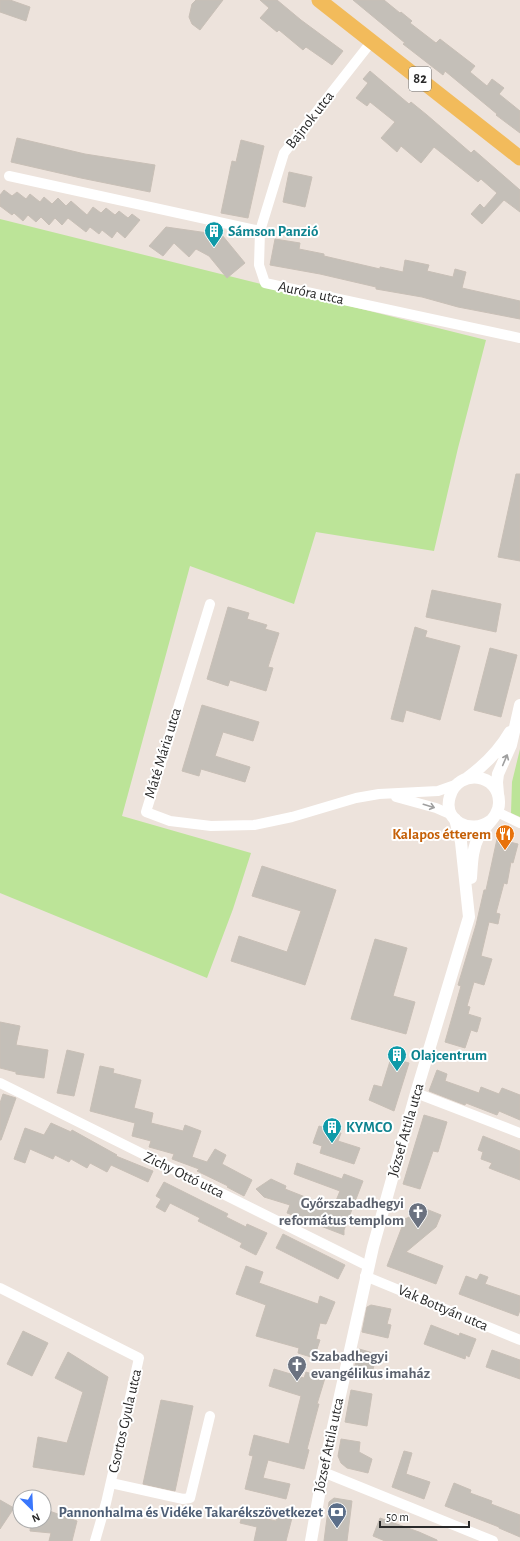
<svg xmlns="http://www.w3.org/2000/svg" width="520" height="1541" font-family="'Alegreya Sans',sans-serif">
<rect width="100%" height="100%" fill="#ede3dc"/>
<path fill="#bce498" d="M0,219L486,340L458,448L434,551L316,532L294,604L190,566L122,816L251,853L233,909L207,978L0,893Z
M520,749V817L511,813L512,782Z"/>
<path fill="#c4bfb8" stroke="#c8bfb6" d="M0,0H10L30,7L26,21L0,12Z
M196,0H223L200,30L192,24L189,17L192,4Z
M260,0H277L301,20L343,51L332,65L306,47L303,50L279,30L277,32L260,18L269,8Z
M353,0H384L400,13L401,12L412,21L410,23L436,43L440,39L475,66L470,72L487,86L492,79L504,88L499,94L520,111V133L496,115L497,114L445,71L443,75L403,44L405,43Z
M370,71L409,104L411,102L427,115L471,153L474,150L520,190V212L504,200L482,224L471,214L480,204L484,208L497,193L481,179L478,182L434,147L421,163L401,146L397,152L381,138L395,122L370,102L367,106L356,98L368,83L363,79Z
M17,138L85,154L155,165L150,192L81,178L11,162Z
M241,140L264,146L248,218L221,213L232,161L236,162Z
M289,172L312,177L305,207L283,202Z
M4,190L12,196L17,192L26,199L30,194L40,202L44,197L52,204L58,198L66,206L71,201L87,215L93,207L101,213L106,208L115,215L119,211L128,218L132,214L140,220L125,238L117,231L112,238L102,230L99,234L90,227L86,232L68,218L62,225L55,218L49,225L41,217L36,222L28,215L23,221L14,213L12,215L0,206V195Z
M166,227L222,235L245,263L227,278L209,256L196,249L189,257L174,243L163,256L149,246Z
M275,239L300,243L299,249L324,254V256L380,269V267L403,272L405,260L429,265L427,271L453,277L455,269L466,272L462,288L520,301V319L458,307L422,297L376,289V287L320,274L270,265Z
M516,474H520V561L498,557Z
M432,590L501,604L496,632L426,617Z
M228,607L249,613L247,619L267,625L265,629L279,633L268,667L273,668L266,691L230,680L228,686L207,679Z
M415,627L427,631L425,637L460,646L440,720L406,710L403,722L391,719Z
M490,648L517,655L501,717L474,710Z
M202,705L259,722L253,741L223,732L215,756L250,767L245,782L201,769L199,776L182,771Z
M497,839L518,844L513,863L511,862L507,884L504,883L496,913L500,914L498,924L489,922L481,956L492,959L484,985L474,982L467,1006L470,1007L468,1014L481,1018L477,1032L471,1030L465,1048L445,1042L461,986L458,985L476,925L484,890H486Z
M262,866L336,890L305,985L231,961L239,936L287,952L301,911L252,896Z
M375,939L407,948L393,996L415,1002L406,1034L351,1019Z
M0,1022L20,1026L16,1045L48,1050L44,1078L16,1074V1072L0,1068Z
M67,1050L84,1054L74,1096L57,1093Z
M391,1058L409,1063L394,1111L369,1100L374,1085L382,1087Z
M100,1066L114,1069L113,1073L141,1080L134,1108L153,1113L151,1123L183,1131L185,1125L201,1131L192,1157L207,1162L215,1149L226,1155L222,1164L252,1180L244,1196L227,1187L228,1186L197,1171L199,1169L172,1159L174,1154L149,1147L151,1141L132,1136L135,1123L90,1111Z
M437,1070L447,1074L445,1081L479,1093L481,1087L499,1094L502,1088L520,1095V1120L499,1111L497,1115L466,1103L465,1105L429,1091Z
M3,1094L16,1098L1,1140H0V1103Z
M424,1115L447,1122L438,1152L433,1151L420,1189L403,1184Z
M51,1123L71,1132L72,1130L117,1155L116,1156L153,1171L148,1182L111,1165L107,1172L90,1163L87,1168L71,1159L69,1162L55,1155L53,1159L30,1149L25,1163L14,1159L25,1128L44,1135Z
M319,1126L341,1133L338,1141L360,1148L354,1164L320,1153L322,1146L313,1143Z
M483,1136L520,1151V1180L489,1168L492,1163L481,1159L483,1152L478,1150Z
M297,1163L342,1179L344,1174L363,1181L344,1230V1235L287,1213L290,1205L264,1197L256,1189L271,1179L286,1186L285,1189L333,1208L340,1191L294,1174Z
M164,1182L228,1214L226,1217L246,1227L247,1224L267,1233L256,1255L240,1247L242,1243L198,1221L200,1218L170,1203L165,1212L156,1207L161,1199L156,1196Z
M426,1209L441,1215L436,1227L406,1252L443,1266L436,1284L387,1266L405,1219Z
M283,1234L345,1265L338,1279L276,1248Z
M246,1266L263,1272L259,1283L318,1304L320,1296L335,1302L326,1324L320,1323L316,1339L320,1340L314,1358L298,1353L299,1348L256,1336L266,1305L236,1294Z
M480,1274L488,1277L485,1284L520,1296V1310L518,1316L459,1294L466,1276L477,1280Z
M371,1305L391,1309L387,1324L391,1325L388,1338L362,1332L367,1307Z
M431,1325L459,1336L460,1333L476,1339L469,1357L466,1355L465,1359L424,1344Z
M23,1331L48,1343L32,1376L7,1364Z
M359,1349L377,1354L372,1373L354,1369Z
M492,1350L520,1360V1379L486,1367Z
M68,1352L108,1377L84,1475L33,1467L38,1437L67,1443L83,1392L55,1378Z
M274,1369L304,1378L306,1372L325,1378L317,1404H319L307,1449L309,1450L304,1469L268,1460L263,1478L290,1484L286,1499L245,1489L253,1456L249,1455L254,1435L289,1444L301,1396L269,1386Z
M351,1390L372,1394L367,1426L345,1422Z
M161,1400L193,1406L175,1491L143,1484Z
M341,1439L360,1442L359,1452L372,1459L368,1473L347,1468L341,1463L338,1456Z
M404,1451L412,1453L406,1474L430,1482L424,1499L392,1487Z
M454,1483L471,1490L470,1493L492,1501L491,1504L520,1515V1537L499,1528V1527L445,1506Z
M334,1498L352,1501L347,1541H324L329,1502Z
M0,1500L14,1508L0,1529Z
M44,1509L77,1521L72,1541H49L51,1533L30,1531L31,1521H44Z
M278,1510L293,1514L286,1541H254L257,1527L240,1523L243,1513L276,1521Z
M380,1518L419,1532L437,1540V1541H385L373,1536Z"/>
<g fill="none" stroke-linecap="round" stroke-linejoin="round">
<path stroke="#fff" stroke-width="10" d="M9,176L260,231L259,265L265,283L520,338
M260,231L284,153L372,41
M210,604L146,812L170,821L211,826L254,825L292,817L356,798L379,794L438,791L455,785
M396,797L436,808L452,815
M497,812L520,823
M0,1083L368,1266
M416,1093L520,1133
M365,1276L520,1340
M0,1288L139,1358L106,1503L95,1541
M323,1472L493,1541
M111,1483L183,1499L190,1498L210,1416"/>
<path stroke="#fff" stroke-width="12" d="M467,778C485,765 499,751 510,732
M498,794L497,782L498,774L511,745L520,705
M471,878C472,864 472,849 479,836C485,825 499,817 499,803C500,773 458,768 450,796C442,821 471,835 490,821
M311,1541L323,1472L373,1247L416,1093L469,917L461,842L455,819"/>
<path stroke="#f2bb5b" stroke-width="15" d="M319,0L520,158"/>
</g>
<defs><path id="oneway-shaft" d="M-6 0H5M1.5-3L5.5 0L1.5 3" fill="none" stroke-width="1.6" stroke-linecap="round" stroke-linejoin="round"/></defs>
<g stroke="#9f9f9f">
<use href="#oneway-shaft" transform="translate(505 760) rotate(-67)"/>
<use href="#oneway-shaft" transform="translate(429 806) rotate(17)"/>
</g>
<defs>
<g id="building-pin" transform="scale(1)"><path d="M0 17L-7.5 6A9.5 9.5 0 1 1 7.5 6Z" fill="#0f9aa8" stroke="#fff"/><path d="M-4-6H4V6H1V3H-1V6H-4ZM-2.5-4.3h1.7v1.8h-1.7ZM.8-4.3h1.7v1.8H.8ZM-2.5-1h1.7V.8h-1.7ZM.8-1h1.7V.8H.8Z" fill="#fff"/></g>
<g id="restaurant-pin" transform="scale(1)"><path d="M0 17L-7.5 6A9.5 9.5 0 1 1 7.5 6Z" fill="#e8710a" stroke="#fff"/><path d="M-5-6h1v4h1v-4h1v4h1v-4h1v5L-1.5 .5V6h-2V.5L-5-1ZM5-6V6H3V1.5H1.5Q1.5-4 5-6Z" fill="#fff"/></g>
<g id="church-pin" transform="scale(1)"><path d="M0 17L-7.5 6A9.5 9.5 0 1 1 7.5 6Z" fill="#6b7280" stroke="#fff"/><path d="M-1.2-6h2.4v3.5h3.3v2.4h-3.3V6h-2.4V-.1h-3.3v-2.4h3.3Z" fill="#fff"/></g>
<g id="bank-pin" transform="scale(1)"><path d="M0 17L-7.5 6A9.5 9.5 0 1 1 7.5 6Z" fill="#5c6f8a" stroke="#fff"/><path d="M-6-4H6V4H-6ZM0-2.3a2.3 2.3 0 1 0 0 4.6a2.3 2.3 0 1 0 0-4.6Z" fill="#fff"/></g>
</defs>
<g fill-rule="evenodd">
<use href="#building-pin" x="214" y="231"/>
<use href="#restaurant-pin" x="505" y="834"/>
<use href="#building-pin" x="397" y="1055"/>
<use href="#building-pin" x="332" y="1127"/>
<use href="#church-pin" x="418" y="1212"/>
<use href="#church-pin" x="297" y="1365"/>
<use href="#bank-pin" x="337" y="1512"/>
</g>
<g text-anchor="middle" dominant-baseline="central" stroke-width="4" stroke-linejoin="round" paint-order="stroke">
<rect fill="#fff" stroke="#6a6a6a" stroke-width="1" x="409" y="67" width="22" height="24" rx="3"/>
<g font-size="14" font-weight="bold" fill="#2a2a2a">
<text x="420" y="79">82</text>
</g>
<g font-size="15" fill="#2a2a2a" stroke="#fff">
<text transform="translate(310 120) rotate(-52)">Bajnok utca</text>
<text transform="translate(311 293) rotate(12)">Auróra utca</text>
<text transform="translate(163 753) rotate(-73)">Máté Mária utca</text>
<text transform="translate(406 1130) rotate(-74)">József Attila utca</text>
<text transform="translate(184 1175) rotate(26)">Zichy Ottó utca</text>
<text transform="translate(443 1308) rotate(23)">Vak Bottyán utca</text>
<text transform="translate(125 1421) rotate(-77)">Csortos Gyula utca</text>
<text transform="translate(329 1445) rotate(-78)">József Attila utca</text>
</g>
<g font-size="15" font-weight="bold" fill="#0d838f" stroke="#fff" text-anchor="start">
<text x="228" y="231">Sámson Panzió</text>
<text x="411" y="1055">Olajcentrum</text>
<text x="346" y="1127">KYMCO</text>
</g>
<g font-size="15" font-weight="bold" fill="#c56008" stroke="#fff" text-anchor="end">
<text x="491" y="834">Kalapos étterem</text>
</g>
<g font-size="15" font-weight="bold" fill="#5b616d" stroke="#fff" text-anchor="end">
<text x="404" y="1203">Győrszabadhegyi<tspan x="404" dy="17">református templom</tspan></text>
<text x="311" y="1356" text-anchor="start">Szabadhegyi<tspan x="311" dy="17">evangélikus imaház</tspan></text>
</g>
<g font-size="15" font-weight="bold" fill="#4e5e75" stroke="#fff" text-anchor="end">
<text x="323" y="1512">Pannonhalma és Vidéke Takarékszövetkezet</text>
</g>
</g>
<g transform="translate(32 1509) rotate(156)"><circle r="19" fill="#ffffff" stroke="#aaaaaa"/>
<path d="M0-3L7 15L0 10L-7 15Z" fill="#3a77fc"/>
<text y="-6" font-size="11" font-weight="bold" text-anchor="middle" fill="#2a2a2a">N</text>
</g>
<path d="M380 1521v6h89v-6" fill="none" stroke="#2a2a2a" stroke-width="2"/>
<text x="386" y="1521" font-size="12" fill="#2a2a2a" stroke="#ffffff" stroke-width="3" paint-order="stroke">50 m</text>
</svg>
